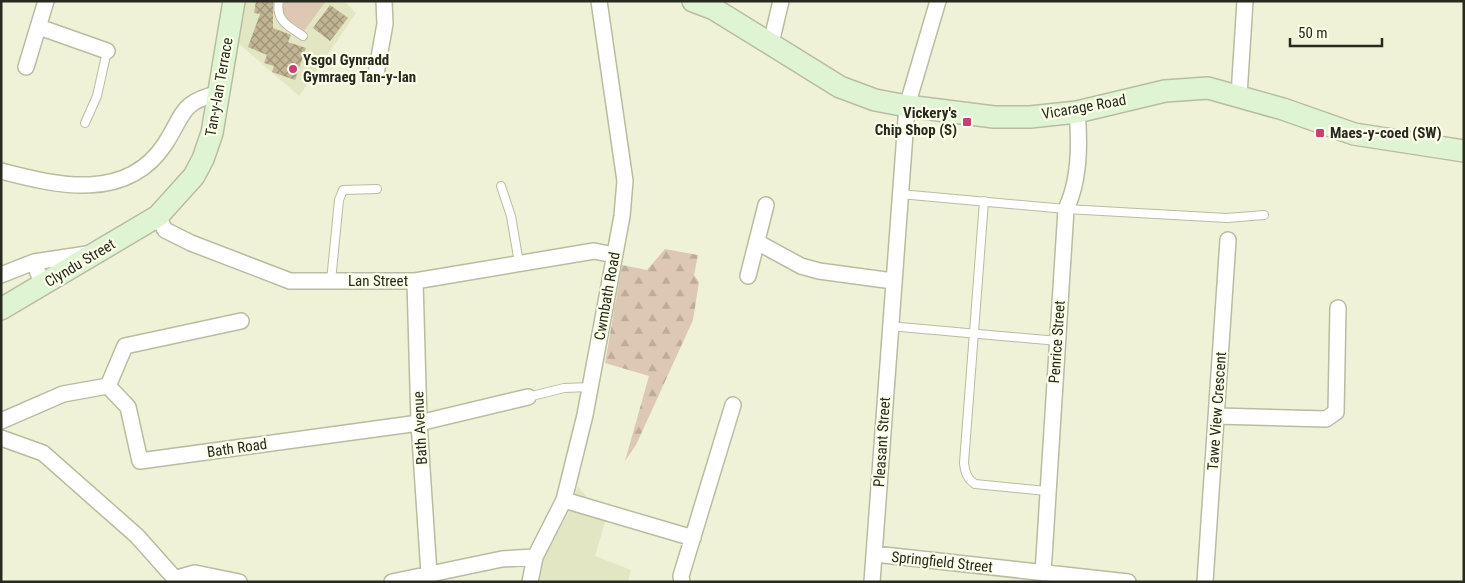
<svg xmlns="http://www.w3.org/2000/svg" width="1465" height="583" font-family="'Roboto Condensed',sans-serif">
<defs>
<pattern id="forest-firs" width="22" height="20" patternUnits="userSpaceOnUse" patternTransform="scale(1.25)"><rect width="22" height="20" fill="#ddc8b4"/><path d="M5 1l3.5 6h-7zM16 11l3.5 6h-7z" fill="#beac9a"/></pattern>
<pattern id="building-cross-hatch" width="8" height="8" patternUnits="userSpaceOnUse" patternTransform="scale(1.25)"><rect width="8" height="8" fill="#c1b593"/><path d="M0 0l8 8M0 8l8-8" fill="none" stroke="#9d9377"/></pattern>
</defs>
<rect width="100%" height="100%" fill="#eff2d6"/>
<path fill="#e2e6c3" d="M244,1H344L356,13L299,96L237,42Z
M578,486L590,501L610,505L595,556L631,570L628,582H539L543,559L570,510Z"/>
<path fill="#ddc8b4" d="M283,1H326L304,31L282,14Z"/>
<path fill="url(#forest-firs)" d="M665,249L698,255L694,275L699,282L693,320L636,445L625,461L649,376L605,363L622,265L647,270Z"/>
<path fill="url(#building-cross-hatch)" d="M256,1H273V28L291,35L288,42L306,48L295,80L272,72L274,66L264,63L267,55L248,47L260,14L254,13Z
M330,5L348,18L330,41L313,28Z"/>
<g fill="none" stroke-linecap="round" stroke-linejoin="round">
<g stroke="#b9bca1" stroke-width="10">
<path id="lane" d="M279,1C275,21 289,26 303,36
M85,123L97,96L107,51
M501,186L511,216L519,263
M900,194L1066,209L1227,218L1264,215
M984,201L964,463C965,472 967,479 975,484L1047,491
M331,281L339,200L343,190L377,189
M889,326L1058,341
M528,397L564,388L590,387"/>
</g>
<g stroke="#b9bca1" stroke-width="18">
<path id="street" d="M39,27L107,51
M771,43L781,1
M26,67L46,1
M376,74L385,24L384,1
M1239,95L1245,1
M1,171C58,186 127,202 165,144C185,113 180,102 220,93
M158,216L165,230L191,243L290,281H415L594,251L614,255
M757,242L801,266L819,271L893,281
M34,262L87,254
M1,275L34,262L43,286
M748,276L766,205
M415,281L419,423L429,574
M108,386L128,407L140,461L419,423L528,397
M108,386L125,346L241,321
M1217,416L1326,419L1336,412L1338,308
M1,421L63,394L108,386
M1,438L43,453L137,536L178,582
M564,500L693,538
M875,554L1128,582
M1043,573L1066,209C1080,180 1080,144 1077,112
M177,578L195,573L239,582
M392,582L502,559L535,557
M530,582L535,557L564,500L585,415L622,216L625,181L599,1
M682,582L681,576L733,405
M872,582L907,106L938,1
M1205,582L1228,240"/>
</g>
<g stroke="#b9bca1" stroke-width="24">
<path id="secondary" d="M693,1L714,9L840,87L875,100L907,106L994,117H1030L1077,112L1165,91L1208,88L1283,109L1354,134L1464,151
M1,309L158,216L194,176L203,159L212,133L234,1"/>
</g>
<use href="#lane" stroke="#fff" stroke-width="8"/>
<use href="#street" stroke="#fff" stroke-width="15"/>
<use href="#secondary" stroke="#dff4d3" stroke-width="21"/>
</g>
<g fill="#c93e73" stroke="#fcffe8" stroke-width="2">
<circle cx="293" cy="69" r="5"/>
<rect x="962" y="117" width="10" height="10" rx="2.5"/>
<rect x="1315" y="128" width="10" height="10" rx="2.5"/>
</g>
<g text-anchor="middle" dominant-baseline="central" stroke-width="4.5" stroke-linejoin="round" paint-order="stroke">
<g font-size="15" font-weight="bold" fill="#28291f" stroke="#fcffe8" text-anchor="start">
<text x="303" y="60">Ysgol Gynradd<tspan x="303" dy="17">Gymraeg Tan-y-lan</tspan></text>
<text x="957" y="113" text-anchor="end">Vickery's<tspan x="957" dy="17">Chip Shop (S)</tspan></text>
<text x="1330" y="133">Maes-y-coed (SW)</text>
</g>
<g font-size="15" fill="#28291f" stroke="#fcffe8">
<text transform="translate(219 87) rotate(-80)">Tan-y-lan Terrace</text>
<text transform="translate(1084 107) rotate(-10)">Vicarage Road</text>
<text transform="translate(80 263) rotate(-31)">Clyndu Street</text>
<text x="378" y="281">Lan Street</text>
<text transform="translate(607 296) rotate(-80)">Cwmbath Road</text>
<text transform="translate(1057 342) rotate(-86)">Penrice Street</text>
<text transform="translate(1217 411) rotate(-86)">Tawe View Crescent</text>
<text transform="translate(420 428) rotate(-93)">Bath Avenue</text>
<text transform="translate(882 442) rotate(-86)">Pleasant Street</text>
<text transform="translate(237 448) rotate(-8)">Bath Road</text>
<text transform="translate(942 562) rotate(6)">Springfield Street</text>
</g>
</g>
<rect width="1465" height="583" fill="none" stroke="#28291f" stroke-width="5"/>
<path d="M1290 38v8h92v-8" fill="none" stroke="#28291f" stroke-width="2.5"/>
<text x="1298" y="38" font-size="15" fill="#28291f" stroke="#fcffe8" stroke-width="4" paint-order="stroke">50 m</text>
</svg>
